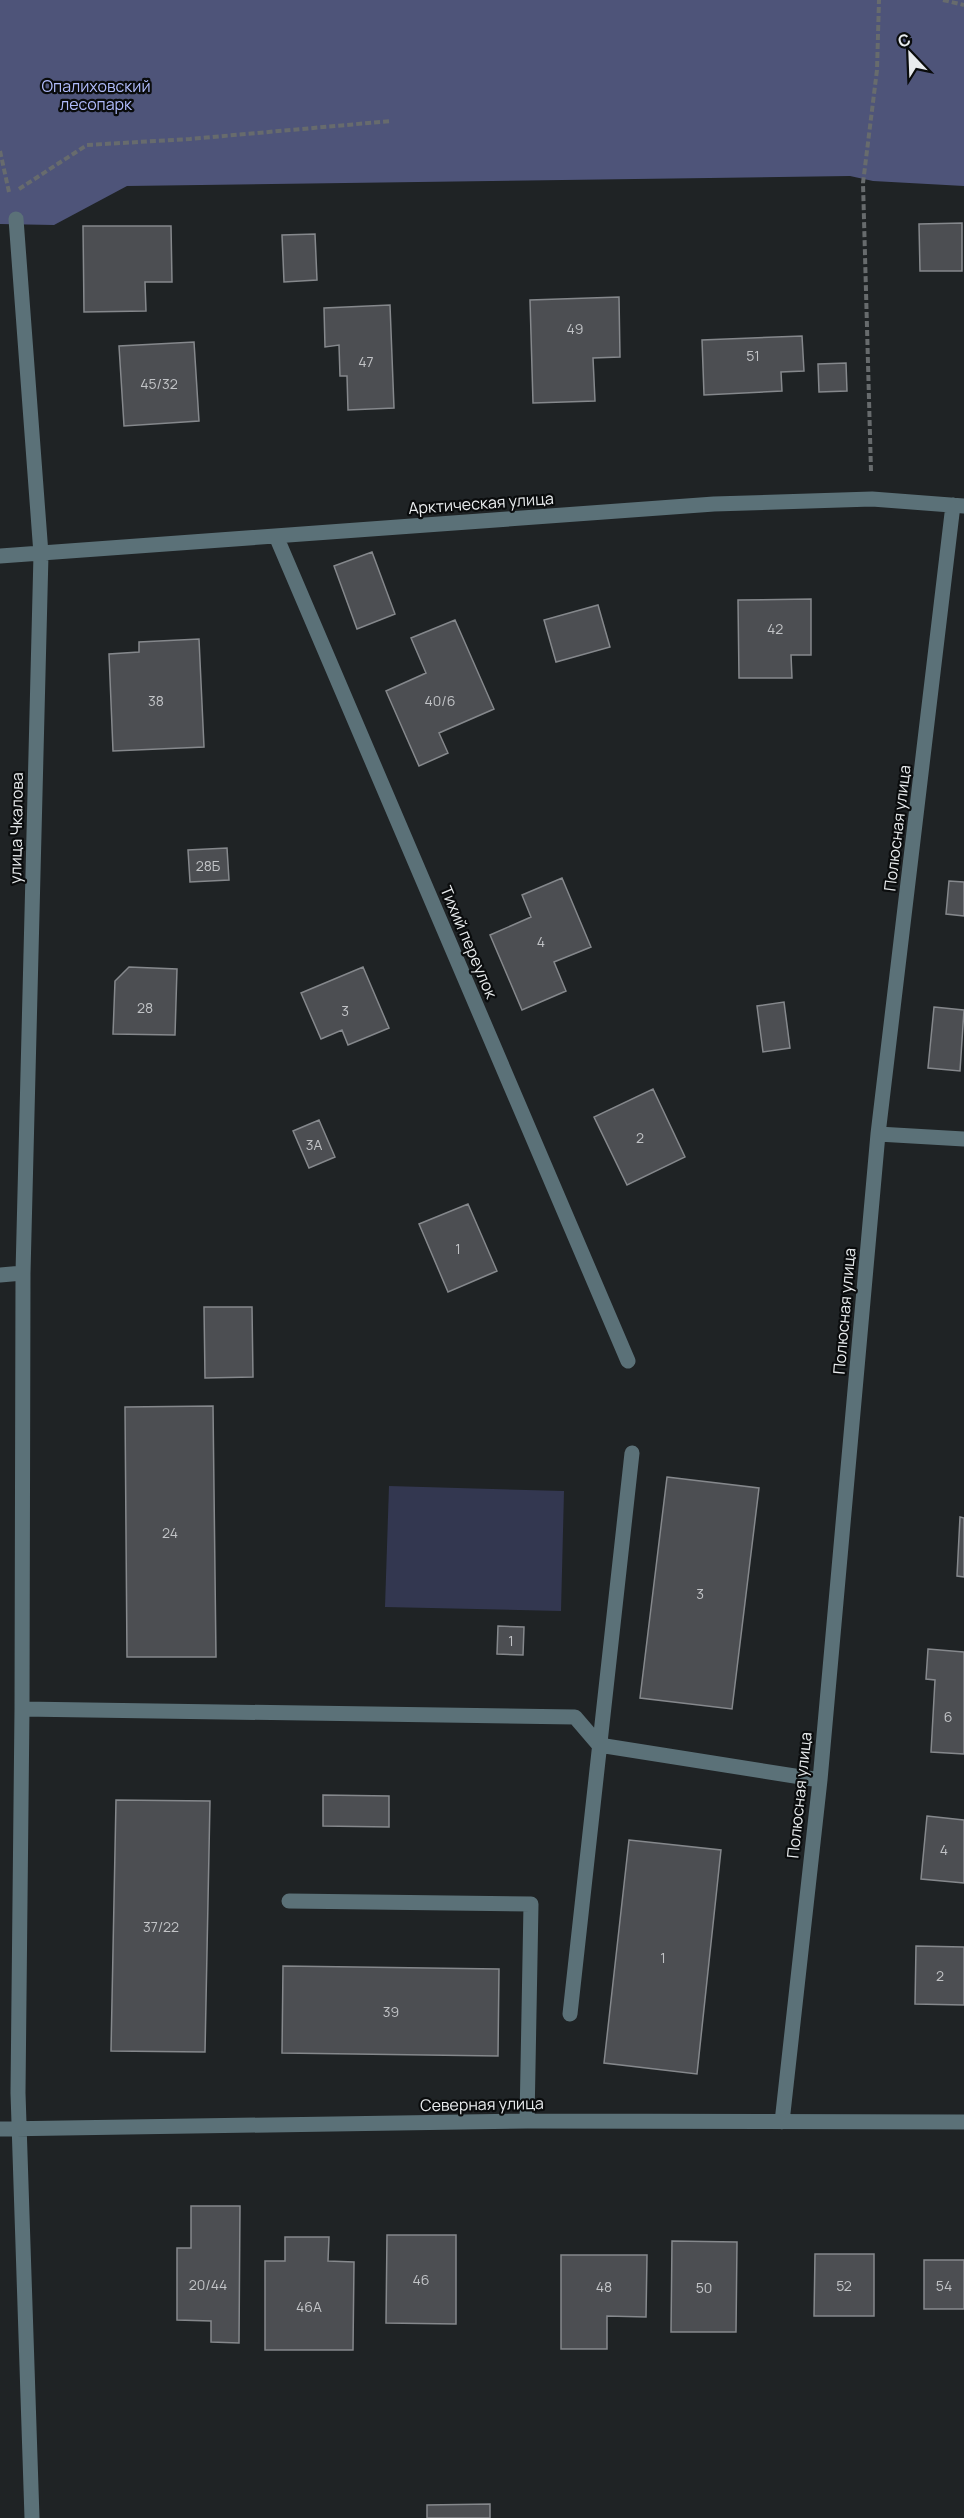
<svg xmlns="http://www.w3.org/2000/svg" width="964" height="2518" font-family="Manrope,sans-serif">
<rect width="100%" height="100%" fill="#1f2325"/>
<path fill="#333750" d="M389,1486L564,1491L561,1611L385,1607Z"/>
<path fill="#4e5479" d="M0,0H964V186L873,181L850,176L127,186L54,225L0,224Z"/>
<path fill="#4c4e52" stroke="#85888c" stroke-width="1.5" d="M962,223V271H920L919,224Z
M83,226H171L172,282H145L146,311L84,312Z
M315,234L317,280L284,282L282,235Z
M619,297L620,357L593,358L595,401L533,403L530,300Z
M390,305L394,408L348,410L347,376H340L339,345L325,347L324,308Z
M802,336L804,371L781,372L782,391L704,395L702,340Z
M194,342L199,421L124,426L119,346Z
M846,363L847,391L819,392L818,364Z
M372,552L395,614L357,629L334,566Z
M811,599V655H791L792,678H739L738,600Z
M598,605L610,647L556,662L544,620Z
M455,620L494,709L439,733L448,753L419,766L386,691L426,673L411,638Z
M199,639L204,747L113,751L109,654L139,652V642Z
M227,848L229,880L190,882L188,850Z
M562,878L591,947L554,962L566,991L522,1010L490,935L531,917L522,895Z
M949,881L964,882V916L946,914Z
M129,967L177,969L175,1035L113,1034L115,981Z
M363,967L389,1028L348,1045L342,1030L321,1039L301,993Z
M784,1002L790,1048L763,1052L757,1006Z
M934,1007L964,1010L960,1071L928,1068Z
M653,1089L685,1157L627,1185L594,1117Z
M319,1120L335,1157L309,1168L293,1131Z
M468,1204L497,1271L448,1292L419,1224Z
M204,1307H252L253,1377L205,1378Z
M213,1406L216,1657H127L125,1407Z
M667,1477L759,1488L732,1709L640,1698Z
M960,1517L964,1518V1577L957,1576Z
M498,1626L524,1627L523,1655L497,1654Z
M928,1649L964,1652V1754L931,1752L935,1680L926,1679Z
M323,1795L389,1796V1827L323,1826Z
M116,1800L210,1801L205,2052L111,2051Z
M927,1816L964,1820V1883L921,1879Z
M629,1840L721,1850L697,2074L604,2063Z
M916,1946L964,1947V2005L915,2004Z
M283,1966L499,1969L498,2056L282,2053Z
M191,2206H240L239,2343L211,2342V2321L177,2320V2248H191Z
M387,2235H456V2324L386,2323Z
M285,2237H329L328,2261L354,2262L353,2350H265V2261H285Z
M672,2241L737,2242L736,2332H671Z
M815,2254H874V2316H814Z
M561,2255H647L646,2317L607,2316V2349H561Z
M924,2260H964V2309H924Z
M490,2504V2518H427V2505Z"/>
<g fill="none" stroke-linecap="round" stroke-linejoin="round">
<path stroke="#676b6d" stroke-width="4" stroke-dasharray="6 3" stroke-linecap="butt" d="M943,0L964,5
M0,151L9,192
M19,189L87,145L190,139L391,121
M871,471L863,183L877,70L879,0"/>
<path stroke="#5b7178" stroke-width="15" d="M16,219L41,554L23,1273L22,1709L18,2093L32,2518
M276,536L628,1361
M0,556L714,504L872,499L964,506
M878,1134L964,1139
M0,1275L23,1273
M22,1709L575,1717L599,1745L820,1780
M289,1901L531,1904L527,2121
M570,2014L632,1453
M782,2122L820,1780L878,1134L953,505
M0,2129L527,2121L964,2122"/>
</g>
<g text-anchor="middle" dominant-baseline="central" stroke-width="4.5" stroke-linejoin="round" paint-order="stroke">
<g font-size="14" fill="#c2c4c7">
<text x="575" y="328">49</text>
<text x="753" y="355">51</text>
<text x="366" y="361">47</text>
<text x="159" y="383">45/32</text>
<text x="775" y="628">42</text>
<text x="156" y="700">38</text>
<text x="440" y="700">40/6</text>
<text x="208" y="865">28Б</text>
<text x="541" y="941">4</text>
<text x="145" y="1007">28</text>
<text x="345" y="1010">3</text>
<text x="640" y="1137">2</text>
<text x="314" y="1144">3А</text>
<text x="458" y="1248">1</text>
<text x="170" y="1532">24</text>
<text x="700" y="1593">3</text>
<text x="511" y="1640">1</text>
<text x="948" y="1716">6</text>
<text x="944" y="1849">4</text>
<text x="161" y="1926">37/22</text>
<text x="663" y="1957">1</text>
<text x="940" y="1975">2</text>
<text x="391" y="2011">39</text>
<text x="421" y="2279">46</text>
<text x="208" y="2284">20/44</text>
<text x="844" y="2285">52</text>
<text x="944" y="2285">54</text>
<text x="604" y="2286">48</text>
<text x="704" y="2287">50</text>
<text x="309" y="2306">46А</text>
</g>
<g font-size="16" fill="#b0bbfb" stroke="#0a0c0d">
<text x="96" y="86">Опалиховский<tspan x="96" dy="18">лесопарк</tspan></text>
</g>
<g font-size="16" fill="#e9ecee" stroke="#0a0c0d">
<text transform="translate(481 503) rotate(-4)">Арктическая улица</text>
<text transform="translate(16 828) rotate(-89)">улица Чкалова</text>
<text transform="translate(897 828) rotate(-83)">Полюсная улица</text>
<text transform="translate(469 942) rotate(67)">Тихий переулок</text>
<text transform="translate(844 1311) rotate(-85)">Полюсная улица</text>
<text transform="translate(799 1795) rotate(-84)">Полюсная улица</text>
<text transform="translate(482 2104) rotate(-1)">Северная улица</text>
</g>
</g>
<g transform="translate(910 54) rotate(337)" stroke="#0a0c0d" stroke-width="4.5" paint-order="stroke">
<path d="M0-4.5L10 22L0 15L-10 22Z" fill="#e9ecee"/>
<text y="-9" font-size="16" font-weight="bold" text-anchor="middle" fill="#e9ecee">С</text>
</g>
</svg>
